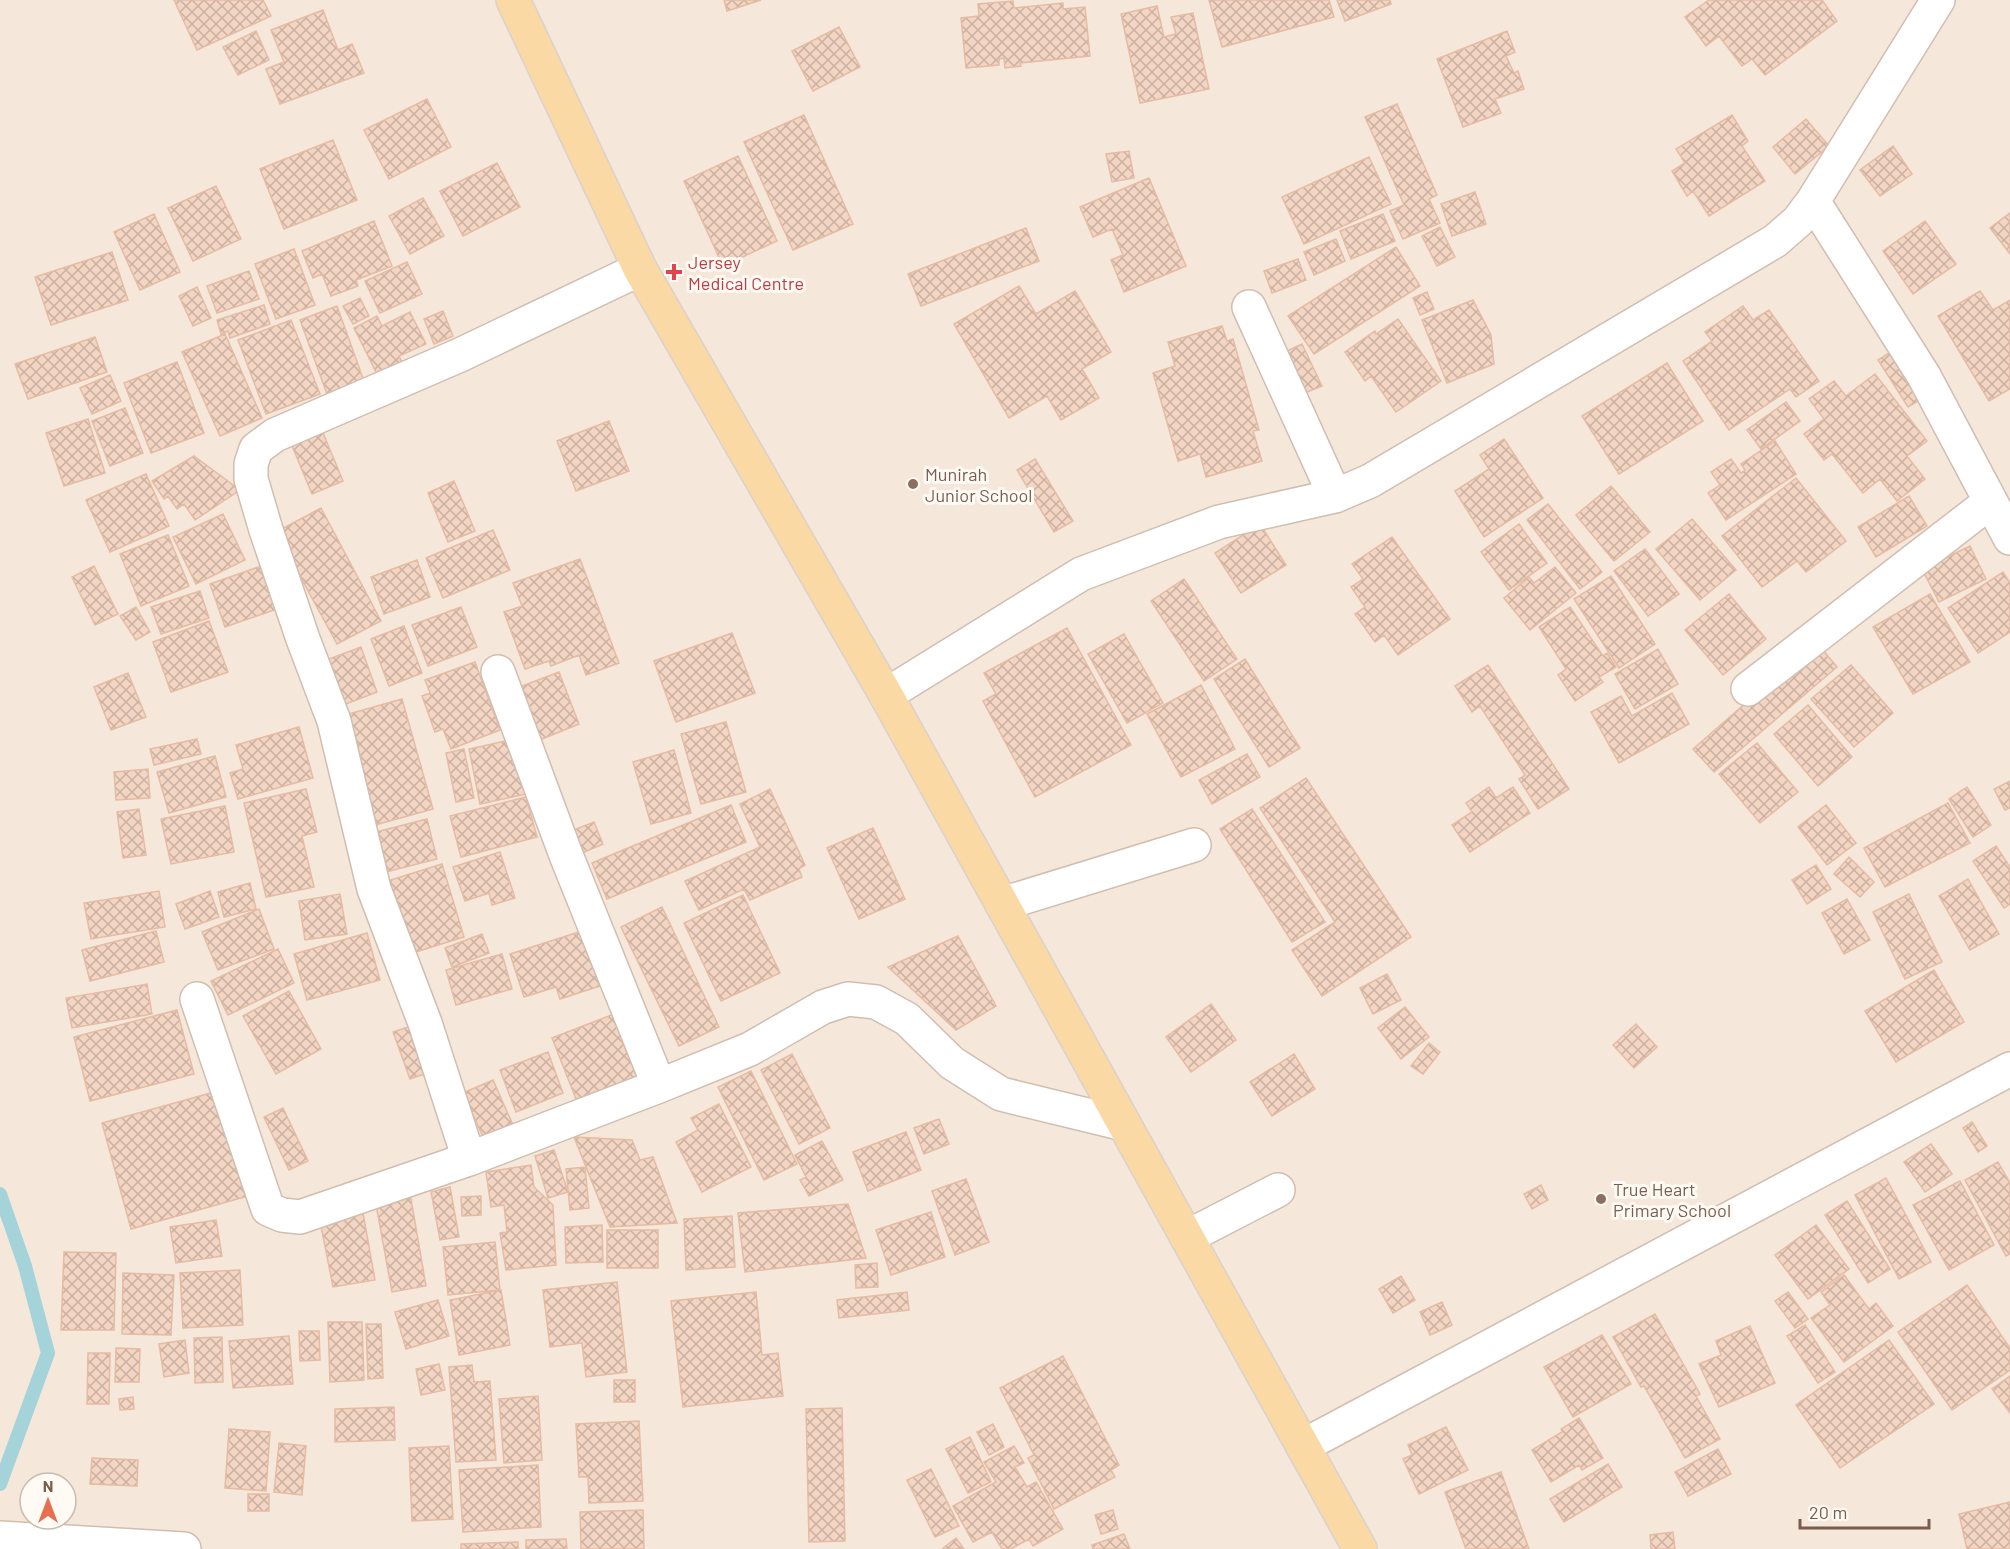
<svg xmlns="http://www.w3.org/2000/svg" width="2010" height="1549" font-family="Barlow,sans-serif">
<defs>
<pattern id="building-cross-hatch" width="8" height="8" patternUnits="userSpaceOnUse" patternTransform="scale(1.5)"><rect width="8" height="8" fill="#f3d5c3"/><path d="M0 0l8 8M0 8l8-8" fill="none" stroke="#cab0a1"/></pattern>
</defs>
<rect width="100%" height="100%" fill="#fdf6ec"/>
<path fill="#f5e8da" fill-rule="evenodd" d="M0,0H2010V1549H0ZM30,1483H66V1519H30Z"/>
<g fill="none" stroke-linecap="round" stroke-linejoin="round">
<path stroke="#a5d3da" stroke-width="14" d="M0,1194L25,1266L48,1353L0,1484"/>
</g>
<path fill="url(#building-cross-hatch)" stroke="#e6bba3" stroke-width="1.5" d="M174,0H263L271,16L197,50Z
M724,0H761L727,11Z
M1209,0H1329L1334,17L1222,47Z
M1337,0H1390L1391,4L1345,21Z
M1709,0H1822L1837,21L1765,75L1752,59L1742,66L1719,36L1706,46L1685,17Z
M1013,1L1014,8L1063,3V9L1085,7L1090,56L1020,63L1021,66L1005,68L1004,58L999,59V65L966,68L961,18L979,16L978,4Z
M1157,6L1164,37L1176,34L1171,17L1193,13L1209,89L1140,103L1121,14Z
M323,10L338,50L352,44L364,73L280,104L266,69L284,62L271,30Z
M839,27L860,67L813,91L792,51Z
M256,31L269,60L238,75L223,47Z
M1507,31L1515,52L1506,56L1514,73L1518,71L1524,89L1495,99L1501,113L1463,127L1437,59Z
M427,99L451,147L389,179L364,130Z
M1397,104L1437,195L1429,199L1440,223L1403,239L1390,211L1404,205L1365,117Z
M804,115L853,224L793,250L744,142Z
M1732,115L1748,141L1742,146L1765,181L1709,216L1693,191L1687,196L1672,171L1685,163L1676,149Z
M1806,119L1829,146L1795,174L1773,147Z
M333,140L357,200L284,229L260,169Z
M1893,146L1912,174L1880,196L1860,170Z
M1129,151L1134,178L1112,182L1106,154Z
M738,156L777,241L723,266L684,181Z
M1369,157L1391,204L1304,244L1282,197Z
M497,163L520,207L463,236L440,191Z
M1149,178L1186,266L1124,292L1111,260L1123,255L1112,229L1093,237L1080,207Z
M216,186L241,239L193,261L168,208Z
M1475,192L1486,224L1452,236L1441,204Z
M423,198L444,236L410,254L389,216Z
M2010,213V254L1990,228Z
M154,214L180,272L140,290L114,232Z
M1383,214L1395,241L1351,259L1340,231Z
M374,221L392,266L356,280L358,286L331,296L322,274L313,278L302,251Z
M1925,221L1956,264L1913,294L1883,251Z
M1440,227L1455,257L1437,266L1422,236Z
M1026,228L1039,261L921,306L908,274Z
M1336,239L1345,261L1314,275L1304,252Z
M1396,247L1420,286L1314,354L1288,316Z
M294,249L315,305L276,319L255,264Z
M112,252L128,300L51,325L35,277Z
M1298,259L1306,280L1272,293L1264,271Z
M407,262L422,294L380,313L365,281Z
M249,271L259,299L217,313L207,286Z
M1019,286L1036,314L1075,291L1111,352L1082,369L1099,398L1061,420L1047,396L1009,418L954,324Z
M197,287L211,318L193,326L179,296Z
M1980,291L1993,310L2010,300V389L1989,401L1938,316Z
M1427,292L1434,309L1420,315L1413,298Z
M360,298L369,316L353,324L343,306Z
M1473,300L1491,335L1494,364L1447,383L1422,320Z
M264,305L270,324L230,338L228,331L221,334L217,320Z
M337,306L364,381L327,394L300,320Z
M1743,306L1753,320L1769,310L1819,381L1796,397L1790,389L1729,430L1683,361L1712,341L1705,332Z
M443,311L453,336L434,344L424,319Z
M410,312L426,344L399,356L406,370L381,382L354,328L377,316L382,326Z
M1398,319L1441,381L1396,412L1371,376L1365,381L1345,352L1375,331L1376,334Z
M291,320L320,394L266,414L238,340Z
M1222,326L1227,341L1233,339L1259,430L1253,431L1262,461L1206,477L1200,454L1178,461L1153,373L1175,366L1168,342Z
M225,334L262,418L220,436L182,352Z
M95,337L107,372L28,399L15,364Z
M1302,344L1322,386L1297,396L1278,355Z
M1900,346L1930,394L1908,407L1878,360Z
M177,362L204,433L151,453L124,383Z
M1667,363L1703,421L1619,474L1582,416Z
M1875,374L1927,441L1907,456L1925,479L1897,501L1880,479L1863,493L1832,454L1824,460L1804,434L1824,419L1809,399L1834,381L1846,396Z
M110,375L121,401L92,414L80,388Z
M1786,402L1800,421L1761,449L1747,430Z
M125,408L143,453L110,466L92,421Z
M88,419L105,473L64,486L46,433Z
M609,421L629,471L576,491L557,441Z
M321,428L343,481L312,494L290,441Z
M1504,439L1543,498L1484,537L1455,491L1489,469L1480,455Z
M1775,441L1796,474L1726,520L1708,493L1720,485L1711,472L1731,459L1741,473L1745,470L1741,464Z
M194,456L240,490L195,520L184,504L177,509L168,496L164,499L152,481Z
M1035,459L1073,521L1054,532L1017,470Z
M146,474L169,526L110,552L86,500Z
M1796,478L1846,541L1806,572L1797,561L1762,587L1722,536Z
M454,481L475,531L448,542L428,493Z
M1611,486L1650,532L1614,561L1576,515Z
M1909,496L1927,526L1876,557L1858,527Z
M1548,504L1602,572L1580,589L1527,520Z
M321,508L381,621L337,644L276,532Z
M223,514L245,560L196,584L173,537Z
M1692,519L1736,570L1700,600L1656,549Z
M1260,524L1286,565L1241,593L1215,553Z
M1519,524L1547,563L1509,590L1481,552Z
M493,530L510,570L443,598L426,558Z
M168,535L189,586L141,606L120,554Z
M1392,537L1450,619L1398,655L1384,635L1375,642L1355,614L1365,607L1351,587L1363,579L1352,564Z
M1970,546L1986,579L1939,602L1922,569Z
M1645,549L1679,594L1648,616L1614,571Z
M580,559L619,663L586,675L579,655L551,666L549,661L525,669L504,612L522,606L513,583Z
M417,560L430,597L384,614L371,577Z
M267,564L283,607L225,627L210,584Z
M94,566L118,614L95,625L72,577Z
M1555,567L1576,593L1530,630L1504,598L1529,577L1534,583Z
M2003,572L2010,583V632L1978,653L1948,608Z
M1611,576L1655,644L1619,668L1574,599Z
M1184,579L1237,659L1204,681L1151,601Z
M200,591L209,618L161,634L151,607Z
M1729,594L1766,639L1723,675L1685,630Z
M1930,594L1970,662L1913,694L1873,627Z
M136,607L150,632L136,640L120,616Z
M461,607L477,647L428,666L412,625Z
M1570,607L1603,656L1607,653L1616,667L1599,677L1603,682L1575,701L1558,675L1566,669L1539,627Z
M209,621L228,672L171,692L153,642Z
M404,626L422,673L389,686L371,639Z
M1067,628L1131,745L1035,797L983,701L996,694L984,673Z
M732,633L755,693L676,722L654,661Z
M1124,634L1163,703L1127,723L1088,654Z
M1816,642L1837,667L1714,772L1693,749Z
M361,647L377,692L333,709L316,664Z
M1658,649L1678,684L1635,709L1615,674Z
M1245,659L1300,748L1269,767L1214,679Z
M475,662L500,730L451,749L443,729L435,732L422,696L430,693L425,680Z
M1488,665L1569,789L1538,809L1519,779L1525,775L1480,706L1472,712L1455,686Z
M1851,665L1893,713L1854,747L1811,699Z
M559,672L579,724L530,744L509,691Z
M128,673L146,717L111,730L94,687Z
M1201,685L1235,749L1181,777L1147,714Z
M1672,693L1689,724L1619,763L1591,712L1621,696L1632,716Z
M402,699L433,809L368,827L338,717Z
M1808,705L1852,757L1818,786L1774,734Z
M726,722L746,792L701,804L681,734Z
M299,727L313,778L238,799L230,773L243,769L236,745Z
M197,739L201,754L154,765L150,749Z
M515,739L526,794L480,804L469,749Z
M1757,743L1798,792L1760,823L1719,774Z
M464,749L474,798L456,802L446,753Z
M674,750L691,813L651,824L633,762Z
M1247,754L1260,777L1212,804L1199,780Z
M215,756L226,797L169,813L157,772Z
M148,769L150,798L116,800L114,772Z
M1306,778L1411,937L1322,996L1292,950L1335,922L1260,808Z
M2010,781V808L2005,810L1994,789Z
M1489,787L1496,798L1513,787L1530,813L1470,852L1452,825L1472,812L1466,803Z
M1967,787L1991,825L1973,837L1949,799Z
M306,789L317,832L302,836L314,887L266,897L244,803Z
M770,789L805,865L799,869L802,877L750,900L744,889L699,910L685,881L760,847L740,804Z
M526,797L537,837L461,857L450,816Z
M1948,803L1970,843L1885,887L1864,848Z
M731,805L746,842L607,899L592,863Z
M1826,805L1856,843L1827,865L1798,827Z
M225,806L234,852L171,864L161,819Z
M139,809L146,855L123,858L117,812Z
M1252,809L1325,922L1292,942L1220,829Z
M427,819L437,859L374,875L364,835Z
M594,822L603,844L575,856L566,833Z
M873,828L905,899L859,919L827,848Z
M1996,846L2010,867V904L2004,908L1973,861Z
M500,852L515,898L492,905L489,893L465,901L453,867Z
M1849,857L1874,882L1860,897L1834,874Z
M442,864L464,937L403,956L381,883Z
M1816,865L1831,889L1807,904L1792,880Z
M1968,879L1999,934L1970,950L1939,896Z
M250,883L256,909L224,917L218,892Z
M159,891L165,927L91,939L84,903Z
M210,891L219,917L185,929L176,904Z
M340,894L347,934L305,940L299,901Z
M1909,894L1942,962L1905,979L1873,912Z
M743,895L780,973L721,1001L684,923Z
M1847,899L1870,940L1844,954L1822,913Z
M662,907L719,1027L679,1046L621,927Z
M259,909L274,949L218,970L202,932Z
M585,930L603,985L560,999L556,987L524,997L510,954Z
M156,931L164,962L90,981L82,950Z
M367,933L380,980L307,1000L294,954Z
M482,934L489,953L452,967L445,948Z
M958,936L996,1006L956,1030L888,967Z
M278,949L294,983L228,1015L211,981Z
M502,954L512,989L456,1005L446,970Z
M1934,970L1964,1022L1896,1062L1865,1011Z
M1387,974L1401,1000L1373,1014L1360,988Z
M147,984L152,1014L72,1028L66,998Z
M289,991L321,1049L276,1074L243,1016Z
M1211,1004L1236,1040L1191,1072L1166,1037Z
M1405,1007L1429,1037L1401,1059L1378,1028Z
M177,1010L194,1074L90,1101L74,1037Z
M614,1014L638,1076L576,1099L552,1038Z
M417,1024L433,1071L410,1079L393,1032Z
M1636,1024L1657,1047L1634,1068L1613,1045Z
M1429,1043L1440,1052L1423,1074L1411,1066Z
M548,1052L563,1093L516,1112L500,1070Z
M792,1054L830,1128L799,1144L761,1070Z
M1294,1054L1315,1089L1272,1116L1250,1082Z
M751,1071L797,1164L764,1180L718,1087Z
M493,1080L513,1125L484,1139L463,1093Z
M218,1091L248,1196L131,1229L102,1123Z
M719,1104L751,1167L702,1192L676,1142L698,1130L691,1118Z
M283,1108L308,1161L289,1170L264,1117Z
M939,1119L949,1144L924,1154L914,1128Z
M1972,1122L1987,1146L1978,1152L1963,1128Z
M906,1132L921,1170L868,1191L853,1152Z
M574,1137L632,1140L640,1160L653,1157L677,1223L610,1227Z
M822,1141L843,1180L809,1196L800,1180L806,1177L795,1155Z
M1931,1144L1952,1174L1925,1192L1904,1162Z
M554,1150L568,1192L548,1198L535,1156Z
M1998,1162L2010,1183V1254L2006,1256L1965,1180Z
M531,1165L534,1187L553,1205L556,1265L506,1270L500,1233L507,1232L504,1205L491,1207L486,1172Z
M585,1167L589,1208L570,1210L566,1169Z
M1886,1178L1931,1262L1899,1279L1855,1195Z
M966,1179L989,1242L955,1255L932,1191Z
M1960,1181L1994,1245L1949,1270L1913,1205Z
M1541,1185L1548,1200L1532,1209L1524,1194Z
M450,1187L459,1237L440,1240L431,1192Z
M410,1193L426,1286L392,1292L375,1199Z
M481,1196V1215L462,1216L461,1197Z
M1847,1201L1890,1269L1868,1283L1825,1215Z
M848,1204L866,1258L745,1272L738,1213Z
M931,1212L945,1257L891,1275L876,1230Z
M363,1213L375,1280L333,1287L320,1221Z
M732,1216L735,1267L686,1270L684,1219Z
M216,1220L222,1256L176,1263L170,1227Z
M602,1225L603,1262L566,1263L565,1227Z
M1816,1225L1849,1269L1808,1299L1775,1255Z
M607,1230H658V1268H607Z
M495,1242L500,1290L448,1295L443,1247Z
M64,1252L116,1253L114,1330H61Z
M877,1263L878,1287L856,1288L855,1265Z
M240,1270L243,1325L183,1328L180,1273Z
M123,1273L174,1275L171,1335L122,1334Z
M1844,1275L1869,1309L1876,1303L1893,1326L1844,1362L1811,1318L1830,1305L1821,1292Z
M1401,1276L1415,1300L1393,1313L1379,1289Z
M617,1282L627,1372L586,1377L582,1343L550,1347L543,1290Z
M1967,1285L2010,1348V1370L1952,1410L1898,1332Z
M501,1290L510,1345L459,1355L450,1300Z
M756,1292L762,1355L778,1353L783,1396L683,1407L671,1301Z
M907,1292L909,1310L839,1318L837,1300Z
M1788,1292L1808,1319L1795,1328L1775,1301Z
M438,1300L449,1336L406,1349L395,1312Z
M1442,1302L1452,1325L1430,1335L1420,1312Z
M1655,1314L1700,1394L1696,1396L1720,1439L1685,1458L1644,1386L1641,1387L1613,1337Z
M328,1322H362L364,1380L330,1382Z
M366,1324H381L383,1378L368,1379Z
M1805,1325L1835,1372L1818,1383L1787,1336Z
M1750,1326L1775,1383L1719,1407L1699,1364L1721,1355L1716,1341Z
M299,1331H319L320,1360L300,1361Z
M1602,1335L1631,1384L1573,1417L1544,1367Z
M289,1336L293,1384L233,1388L229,1341Z
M222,1337L223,1382L195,1383L194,1338Z
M185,1340L189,1373L164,1377L159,1344Z
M1889,1340L1934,1404L1840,1468L1796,1405Z
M116,1348L140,1349L139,1382H115Z
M88,1353H110L109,1404H87Z
M1063,1356L1119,1465L1111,1470L1115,1477L1054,1509L1028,1458L1034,1455L1000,1388Z
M439,1364L445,1390L421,1395L416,1369Z
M472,1365L474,1382L490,1381L496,1460L456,1462L449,1367Z
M2010,1376V1413L1992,1389Z
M614,1380H635V1402H614Z
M538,1396L542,1460L504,1463L499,1399Z
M133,1397L134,1409L120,1410L119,1399Z
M394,1407L395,1440L335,1442V1409Z
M842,1408L845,1541L809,1542L806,1409Z
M1579,1418L1603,1458L1582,1470L1579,1465L1551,1482L1532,1450L1562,1432L1561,1429Z
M639,1421L643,1501L589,1503L588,1477H579L576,1424Z
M993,1424L1004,1447L989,1455L977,1432Z
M1446,1427L1468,1470L1419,1494L1403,1459L1412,1455L1408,1445Z
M229,1429L270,1432L266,1491L225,1488Z
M970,1437L991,1482L968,1493L946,1449Z
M279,1443L306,1446L302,1495L274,1492Z
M449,1446L453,1519L412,1521L409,1448Z
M1014,1446L1024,1463L1015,1467L1027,1487L1036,1482L1063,1529L1033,1546L1029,1539L1011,1549H1002L992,1532L973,1542L953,1506L996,1482L984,1462Z
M1718,1449L1731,1474L1688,1496L1675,1472Z
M92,1458L138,1460L137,1486L90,1484Z
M1608,1464L1622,1487L1564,1522L1550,1499Z
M538,1465L541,1527L463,1532L459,1470Z
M931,1469L959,1526L935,1537L907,1480Z
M1501,1472L1529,1549H1466L1445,1492Z
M248,1494H269V1511H248Z
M2010,1502V1549H1967L1959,1514Z
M643,1510L644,1549H581L580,1512Z
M1113,1510L1118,1529L1101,1534L1095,1515Z
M1673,1532L1675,1549H1651L1650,1535Z
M1124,1534L1130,1549H1093L1092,1545Z
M956,1538L964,1549H943V1548Z
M566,1539L567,1549H526V1540Z
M518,1542V1549H461V1544Z"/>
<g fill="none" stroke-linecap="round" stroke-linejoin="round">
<g stroke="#d1beb0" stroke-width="36">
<path id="minor" d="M1813,201L1924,376L2010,538
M1249,307L1335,496
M498,672L566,855L659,1086
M1748,689L1990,502
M886,695L1081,574L1219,522L1335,496L1370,481L1775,241L1798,221L1813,201L1938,0
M1002,904L1194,845
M197,999L268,1209L282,1215L300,1217L469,1159L659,1086L750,1049L823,1007L848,999L876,1002L907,1019L952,1063L1001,1094L1124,1124
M469,1159L425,1023L374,889L334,721L303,639L266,530L251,479V464L256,449L275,435L460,355L640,269
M1187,1237L1278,1190
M1303,1446L2010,1069
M0,1538L184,1549"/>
</g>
<g stroke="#dad1cd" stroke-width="36">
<path id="major" d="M513,0L640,269L886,695L1360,1549"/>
</g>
<use href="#minor" stroke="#fff" stroke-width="33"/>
<use href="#major" stroke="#fbd9a5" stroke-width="33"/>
</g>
<path fill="#e0444e" stroke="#fffaf3" stroke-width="2" d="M671 263h6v6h6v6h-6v6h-6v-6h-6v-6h6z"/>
<g fill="#8d6e63" stroke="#fffaf3" stroke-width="2">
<circle cx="913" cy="484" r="6"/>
<circle cx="1601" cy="1199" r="6"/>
</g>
<g text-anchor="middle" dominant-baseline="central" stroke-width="6" stroke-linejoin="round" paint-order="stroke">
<g font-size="18" fill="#be3a42" stroke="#fffaf3" text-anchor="start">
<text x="688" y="262">Jersey<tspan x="688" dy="21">Medical Centre</tspan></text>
</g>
<g font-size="18" fill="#785e54" stroke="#fffaf3" text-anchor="start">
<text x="925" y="474">Munirah<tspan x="925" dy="21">Junior School</tspan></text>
<text x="1613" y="1189">True Heart<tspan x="1613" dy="21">Primary School</tspan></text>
</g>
</g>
<g transform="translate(48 1501)"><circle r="28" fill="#fffaf3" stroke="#cabbb1" stroke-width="1.5"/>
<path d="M0-4.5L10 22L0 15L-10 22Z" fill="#e76f51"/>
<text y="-9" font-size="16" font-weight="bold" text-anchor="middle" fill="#7a5c4d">N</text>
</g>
<path d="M1800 1519v9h129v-9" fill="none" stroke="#7a5c4d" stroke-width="3"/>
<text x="1809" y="1519" font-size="18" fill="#7a5c4d" stroke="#fffaf3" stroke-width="4.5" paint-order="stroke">20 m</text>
</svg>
